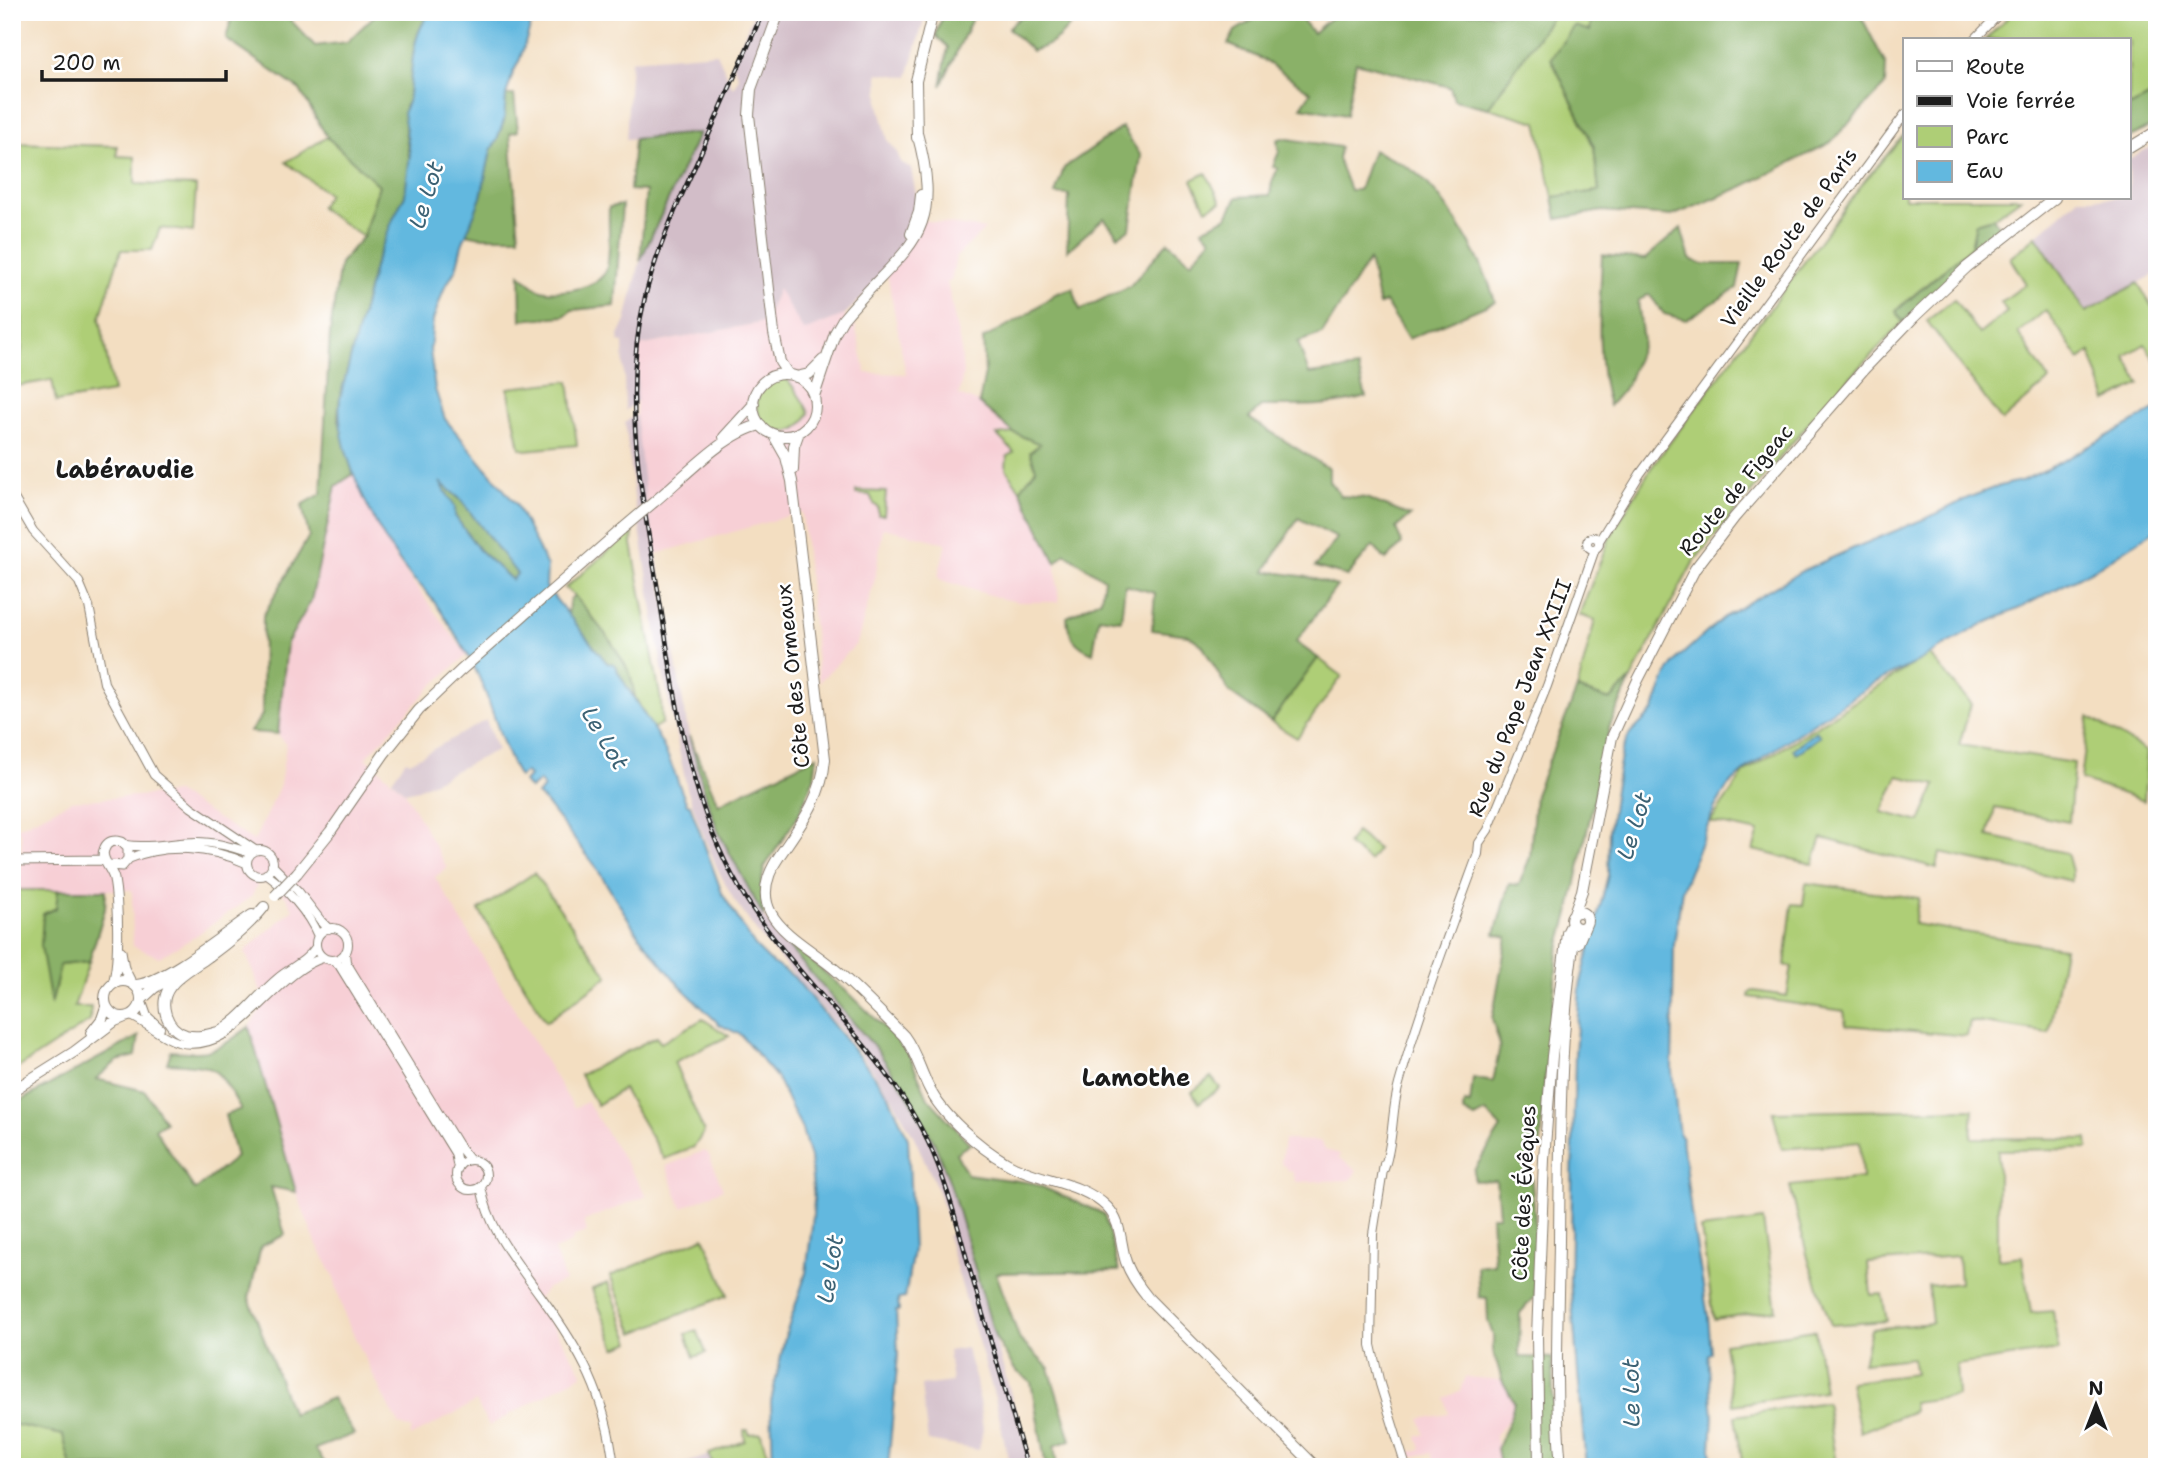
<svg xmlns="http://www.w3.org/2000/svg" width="2169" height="1479" font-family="'Shantell Sans',sans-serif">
<rect width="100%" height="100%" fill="#fff"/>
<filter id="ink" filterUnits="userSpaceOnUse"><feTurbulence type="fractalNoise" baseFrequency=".0143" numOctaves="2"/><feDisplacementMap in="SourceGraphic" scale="14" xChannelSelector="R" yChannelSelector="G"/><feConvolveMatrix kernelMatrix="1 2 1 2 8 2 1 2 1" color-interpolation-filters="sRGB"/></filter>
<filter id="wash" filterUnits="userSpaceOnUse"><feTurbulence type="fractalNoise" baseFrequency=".00686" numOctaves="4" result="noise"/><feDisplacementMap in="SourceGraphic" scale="28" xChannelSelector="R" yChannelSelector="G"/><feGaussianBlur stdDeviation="1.57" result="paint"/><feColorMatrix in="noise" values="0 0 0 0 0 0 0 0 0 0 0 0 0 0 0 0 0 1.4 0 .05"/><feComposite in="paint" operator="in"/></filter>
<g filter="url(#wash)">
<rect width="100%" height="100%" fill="#f3dec1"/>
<path fill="#f7cfd5" d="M921,220L985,229L956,257L951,281L947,282L961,349L963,374L959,395L979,403L1014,433L997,435L1014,452L1006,469L1020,490L1055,560L1059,602H1019L1003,599L941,580L938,577L946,543L883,528L875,579L857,643L819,682L802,512L656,554L641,472L636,415L639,346L764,322L778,289L844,315L855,325L866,373L906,374L887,273Z
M353,474L395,558L467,655L429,689L366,758L405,792L447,868L435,877L574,1108L587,1102L647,1196L584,1221L587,1232L572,1238L573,1242L554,1250L565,1281L547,1288L537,1300L583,1374L489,1426L476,1402L410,1437L412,1429L400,1425L388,1406L345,1317L333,1275L316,1243L296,1192L249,1027L265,1003L245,951L293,909L286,897L271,884L258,883L252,896L191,939L159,957L133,946L132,890H18L22,851L21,834L17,828L71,801L177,793L254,841L280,785L286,745L278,734L287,643L311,601L336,486Z
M1284,1140L1320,1141L1326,1150L1340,1154L1339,1158L1357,1170L1351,1180L1296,1182L1292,1170L1289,1171L1281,1163Z
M703,1151L708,1153L723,1189L682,1208L666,1166Z
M1466,1377L1502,1380L1514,1402L1511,1415L1495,1436L1500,1467H1435L1431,1453L1409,1457L1406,1450L1411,1452L1421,1449L1417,1437L1425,1434L1420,1419L1449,1414L1445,1398L1461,1390Z"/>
<path fill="#d2bdc8" d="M754,12H926L908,77L878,73L879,104L888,141L896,150L901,162L911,169L921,220L902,259L844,315L804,331L778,289L764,322L639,346L637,401L625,411L623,343L619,342V336L626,321L640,261L699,134L626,139L631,60L717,53L733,88L739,77L732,64Z
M2157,143V273L2086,312L2036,236L2079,198H2129V159Z
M636,415L646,503L636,512L625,422Z
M649,514L689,736L703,790L719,833L764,917L878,1051L906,1092L934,1142L949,1180L1032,1467H1010L995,1398L947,1236L952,1234L936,1186L914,1137L892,1098L858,1050L759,935L734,900L718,870L701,829L687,789L662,668L639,523Z
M486,720L497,750L418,789L405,792L392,780L406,760L410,762Z
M966,1348L976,1381L983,1429L979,1450L928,1441L921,1386L952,1382L948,1351Z
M710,1455L714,1467H680L679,1465Z"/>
<path fill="#aece76" stroke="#657549" stroke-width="2" fill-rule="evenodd" d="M1555,12H1584L1591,23L1590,31L1551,58L1594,147L1599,191L1553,197L1537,122L1488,108Z
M2013,12H2157V71L2154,78L2157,83V93L2129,107V40H1985Z
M1905,134V198H2021L1993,218L1976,223L1971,247L1896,310L1903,322L1822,407L1694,561L1631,679L1610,700L1577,689L1595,620L1579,615L1610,537L1651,468L1866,179Z
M327,137L379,185L363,237L320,208L328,194L286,162Z
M12,143L117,146V156L135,157V184L196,186L193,232L160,228L152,250H121L100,318L113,392L56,402L52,380L17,386L22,346V311H12Z
M1206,173L1221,202L1206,209L1192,180Z
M2036,236L2086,312L2138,283L2157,315V363L2145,344L2125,356L2140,384L2107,401L2090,352L2080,360L2046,310L2018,333L2049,380L2002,421L1927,321L1954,299L1979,334L2007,312L2001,302L2026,284L2010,258Z
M785,377C791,383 806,405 809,413C805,422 799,429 789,431C751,439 742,378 785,377Z
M569,381L577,445L525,450L520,448L508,388Z
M1014,433L1041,444L1036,469L1020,490L1006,469L1007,456L1014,452L997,435Z
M856,491L886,492L884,515H878V507L874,504L870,495L856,494Z
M633,530L632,544L661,701L662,723L652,729L635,697L630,673L610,640L574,595L565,588Z
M1929,654L1971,704L1959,745L2074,763L2069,822L1995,808L1988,836L2067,853L2072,871V881L1940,853L1937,868L1822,838L1813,864L1753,850L1759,832L1710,822L1745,772ZM1898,776L1936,785L1920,822L1882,812Z
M1318,658L1342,676L1297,738L1271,722Z
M2089,717L2147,752L2144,801L2081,780Z
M1356,832L1378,849L1369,861L1347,844Z
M534,873L608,976L546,1022L479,910Z
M1806,883L1919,898L1914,924L2064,948L2049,1033L1970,1021L1967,1036L1846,1025L1844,1011L1749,997L1750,992L1754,991L1787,996L1792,967L1785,965L1792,904L1803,905Z
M18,890H58L52,1002L60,965L89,962L74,1007H91L90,1021L12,1072V956Z
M703,1019L729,1036L674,1062L704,1132L694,1147L664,1159L623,1089L597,1105L580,1075L656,1037L661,1043Z
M1211,1077L1220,1088L1199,1103L1192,1092Z
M1973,1109L1971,1138L2087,1139L2088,1149L1998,1150V1259L2022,1256L2031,1313L2053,1311L2058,1350L1956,1365L1958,1396L1913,1402L1914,1411L1860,1432L1850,1382L1915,1374L1912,1358L1863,1363L1871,1329L1932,1323L1928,1286L1960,1283L1958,1256L1868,1263L1871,1295L1882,1294L1887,1321L1831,1325L1808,1258L1790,1186L1862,1178L1860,1142L1782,1149L1773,1112Z
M1763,1220L1776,1310L1714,1319L1701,1229Z
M704,1237L728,1295L634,1333L610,1276Z
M608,1283L631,1342L616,1348L592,1289Z
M697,1330L706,1353L694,1357L686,1334Z
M1815,1330L1824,1391L1733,1405L1724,1343Z
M1826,1402L1836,1464L1818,1467H1743L1735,1416Z
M12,1424L63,1435L71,1467H12Z
M744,1430H748L749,1434L761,1433C763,1446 770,1456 770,1467H714L709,1454L745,1441Z"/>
<path fill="#8ab167" stroke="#536642" stroke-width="2" d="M233,12H283L315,46L347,42L378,12H432C409,32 413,73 408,103L405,106V129L410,162L405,195L394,218L375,264L340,398L338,416L353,474L336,486L311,601L287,643L278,734L250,732L262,715L263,616L309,536L302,505L321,494L330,332L340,263L363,237L379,185L327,137L300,90L226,39Z
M943,12H975L941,86L948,47L936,36Z
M1026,12H1081C1065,32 1057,44 1032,51L1008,28Z
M1266,12H1296L1313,33L1335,14L1334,12L1408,14L1555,12L1488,108L1454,100L1450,87L1356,62L1346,115L1301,107L1311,92L1262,59L1228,44L1235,31Z
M1584,12H1851L1861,16L1886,65L1885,85L1830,143L1742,187L1672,216L1602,211L1557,219L1553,197L1599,191L1594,147L1551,58L1574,26L1590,31L1591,22Z
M2157,93V123L2129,138V107Z
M506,95H514L518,131L510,133L519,237H481L466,234L481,197L491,150L497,140L504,121Z
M1122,127L1141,156L1130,229L1118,236L1104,218L1067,251L1069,195L1055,194L1064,168Z
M699,133L640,261L646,191L630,190L634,139Z
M1282,138L1340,147L1338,159L1350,190H1359L1373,150C1387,157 1404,163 1416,173C1447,198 1485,264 1495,302L1408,339L1385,302L1379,305L1369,260L1322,334L1298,342L1309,374L1358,368L1366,397C1333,407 1296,406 1262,406L1249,418L1329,469V481L1341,496L1366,498L1410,516L1396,528L1402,544L1386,560L1373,546L1347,576L1315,567L1337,538L1298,518L1265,571L1308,577L1337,586L1296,642L1318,658L1271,722L1229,692L1202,645L1188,635L1152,630L1155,593L1125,585L1121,620L1099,617L1093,653C1075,646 1068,636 1067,617L1101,599L1104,579L1065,553L1056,563L1020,490L1036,469L1030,452L1040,444L1014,433L979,403L985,373L983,339L1026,315L1055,294L1073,288L1080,310L1130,286L1168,242L1191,262L1211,239L1202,229L1227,217L1237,197L1270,195L1272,182L1278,168L1273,166L1279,152L1277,140Z
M622,205L615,306L572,310L564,316L521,320L520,274C526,279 533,288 541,290C559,295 603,288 607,267C611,248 608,226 609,207Z
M1993,218L2003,231L1969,258L1903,322L1896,311L1971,247L1976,223Z
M1681,228L1690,259L1701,264H1742L1737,288L1686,320L1664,314L1649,294L1638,301L1643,342L1627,385L1609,406C1595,359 1600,304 1602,255L1645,259Z
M437,479L460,499L518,574L512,580L479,550L455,516Z
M574,595L610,640L630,673L635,697L625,686L614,664L607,663L568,616L569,602Z
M1631,679L1610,725L1570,910L1558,952L1545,1078L1541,1142L1530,1160L1535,1220V1296L1520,1313L1519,1357L1552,1358L1555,1467L1500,1466L1497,1448L1511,1415L1514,1402L1502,1380L1493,1350V1335L1488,1321L1487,1298L1479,1297L1477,1266L1494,1264L1491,1216H1499L1496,1180L1474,1181V1170L1501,1128L1486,1112L1475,1118L1463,1111L1464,1103L1470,1104L1473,1078L1493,1082L1500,1045L1492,1019L1507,937L1495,934L1509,884L1519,885L1530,857L1535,795L1577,689L1610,700Z
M689,736L718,804L817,756L814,778L799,814L764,868L761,887L764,917L719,833L707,800Z
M12,888L18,890L12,956Z
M58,890H106L105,909L89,962L60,965L51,1005L41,946L43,914L56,908Z
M787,940L853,997L907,1050L928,1098L970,1144L956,1153L967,1174L1033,1183L1104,1214L1119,1271L996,1273L1020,1340L1049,1368L1071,1440L1054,1446L1057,1467H1046L1031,1382L1015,1370L995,1337L949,1180L934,1142L906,1092L878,1051L785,943Z
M249,1027L296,1192L271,1187L285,1235L261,1246L249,1298L292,1414L332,1398L354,1434L315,1449L328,1467H71L63,1435L12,1424V1105L139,1036L136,1056L117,1061L96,1079L145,1091L165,1122L155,1129L195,1190L236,1157L225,1115L241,1109C214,1064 220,1067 167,1063L171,1051C213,1054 215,1052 249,1027Z"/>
<path fill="#62b8df" stroke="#3f6a7e" stroke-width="2" fill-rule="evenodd" d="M432,12H535L520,59L513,73L506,95L504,120L497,140L491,150L481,197L462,245L456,269L444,289L433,320L430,350L435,389L445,419L516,504L547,566L546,587L607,663L614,664C628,692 647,716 662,744C672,763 678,784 687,804L690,805L722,893L755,946L771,962L794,977L862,1060L888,1094L908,1138L913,1250L905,1298L898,1299L899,1311H896L898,1355L888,1467H773L771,1402L785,1337L806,1273L812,1226L814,1200L810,1158L802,1129L777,1078L741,1035L720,1025L680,986L639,936L594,864L545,802L537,795L544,788L540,781L530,789L524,782L529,776L525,772L519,777L517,774C498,739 492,700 473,665C460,641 445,614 427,593C422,586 414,581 409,574C377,534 334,449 340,398L375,264L394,217L405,195L410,154L403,113L408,102C413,73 409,33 432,12ZM440,482L460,499L517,574L512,580L479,550L455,516V507Z
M2157,409V529L2100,566L2020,608L1981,625L1911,665L1876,682L1782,744L1749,767L1728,786L1715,807L1682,890L1674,944L1672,1071L1679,1135L1682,1138L1691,1213L1708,1316L1711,1353L1708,1356L1713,1416L1711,1450L1714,1467H1586L1570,1280L1575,1054L1580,986L1608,875L1609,831L1615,789L1622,751L1629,735L1653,711L1667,674L1678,658L1723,618L1749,602L1802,571L1854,548L1936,514L1970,497L1996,487L2024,480L2053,466Z
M1816,731L1820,736L1796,754L1793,749Z"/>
</g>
<g filter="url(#ink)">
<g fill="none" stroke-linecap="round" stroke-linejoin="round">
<g stroke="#887d6e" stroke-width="10">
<path id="tertiary" d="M1974,40L2001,12
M12,495L33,531L79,582L89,606L104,683L154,775L191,807L255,850
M1587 543a6 6 0 1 1 12 0a6 6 0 1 1-12 0Z
M1599,541L1640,474L1905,114
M126,845C150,849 173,842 197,842C216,842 233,847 250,853
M247 863a13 13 0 1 1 26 0a13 13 0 1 1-26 0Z
M128,859C165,843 211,847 246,863
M272,865L298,891L321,921L329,929
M266,874C287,889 308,912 318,936
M316 944a16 16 0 1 1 32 0a16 16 0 1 1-32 0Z
M345,953L346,962L458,1145L470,1160
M333,960L339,965L455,1153L458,1168
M142,1002L147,1016L160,1028
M131,1016C147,1023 161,1037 178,1042C237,1057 271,974 323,958
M215,1033C240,1021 256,996 278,978C291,967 306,962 316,947
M456 1175a15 15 0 1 1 30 0a15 15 0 1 1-30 0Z
M1384,1164L1373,1234L1371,1345L1380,1384L1406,1467
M1384,1169C1394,1141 1391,1112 1399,1084C1421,1006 1450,930 1478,854L1479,843L1488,830L1547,686L1595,549
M481,1187C489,1230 515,1260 540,1295C581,1351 606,1396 614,1467"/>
</g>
<g stroke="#887d6e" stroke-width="11">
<path id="secondary" d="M12,861L105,860
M110,865L122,866L128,859V848L122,842C114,840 107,841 104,850C100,859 112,869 114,879C118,902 120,962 113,983
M121,951L124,968L131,982"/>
</g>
<g stroke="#887d6e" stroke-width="12">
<path id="primary" d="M779,12L751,89L749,115L774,333L780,362L788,374
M917,138L916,81L933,12
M2129,148L2157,131
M911,234L919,212L921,195
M753 405a31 31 0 1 1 62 0a31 31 0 1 1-62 0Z
M796,377L809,374L823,360
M814,396L835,333L843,319C903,246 947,241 917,133
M773,434L786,457L792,481L825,759C822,798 801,824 780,855C737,917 801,939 838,972C861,992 882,1014 904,1036C916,1052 920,1070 929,1088C942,1115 979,1147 1005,1162C1036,1181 1081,1181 1107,1207C1122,1222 1120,1244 1126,1262C1131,1276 1139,1287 1148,1298L1316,1467
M724,437L754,404
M793,470L794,446L799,432
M654,502C683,478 725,432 761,425
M297,873L330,832L384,754L419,710L460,671L622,529
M1571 920a8 8 0 1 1 16 0a8 8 0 1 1-16 0Z
M1574,913L1582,891L1612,737L1638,680L1695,569L1734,518L1865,368L1913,318L1967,267L2055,198
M1578,943L1586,924
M105 999a18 18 0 1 1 36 0a18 18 0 1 1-36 0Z
M136,985C166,982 225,933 252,915
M142,999L154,988L177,974
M218,1032C207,1035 197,1038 186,1035C166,1029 158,1003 170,987C179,974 196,966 208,957C229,942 248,927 264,907
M91,1033L102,1019L106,1007
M12,1091L74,1052L115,1021L125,1017
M1539,1467L1537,1336L1544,1159L1552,1056L1567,933L1572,923
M1561,1467C1554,1392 1558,1317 1559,1242C1560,1137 1559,1031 1576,927"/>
</g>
<use href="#tertiary" stroke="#fff" stroke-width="8"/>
<use href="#secondary" stroke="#fff" stroke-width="9"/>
<use href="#primary" stroke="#fff" stroke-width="10"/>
<g stroke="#1c1c1c" stroke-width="4.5">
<path id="rail" d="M763,12C741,63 718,113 696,164C676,207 657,250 645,297C620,399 643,500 660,602C676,701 688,801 740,889C794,980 882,1045 928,1142C948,1184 959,1232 972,1277C990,1340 1010,1403 1027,1467"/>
</g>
<use href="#rail" stroke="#fff" stroke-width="2" stroke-dasharray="5" stroke-linecap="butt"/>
<g stroke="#887d6e" stroke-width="12" stroke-linecap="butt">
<path id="primary-bridge" d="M622,529L654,502
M275,896L297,873"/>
</g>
<use href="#primary-bridge" stroke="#fff" stroke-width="10"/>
</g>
</g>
<g text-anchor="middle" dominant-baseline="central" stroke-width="5" stroke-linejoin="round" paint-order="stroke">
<g font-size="21" fill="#1c1c1c" stroke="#fff">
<text transform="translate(1789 238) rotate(-54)">Vieille Route de Paris</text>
<text transform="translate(1736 490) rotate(-50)">Route de Figeac</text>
<text transform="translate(793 676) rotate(-96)">Côte des Ormeaux</text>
<text transform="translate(1520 698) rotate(-69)">Rue du Pape Jean XXIII</text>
<text transform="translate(1524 1193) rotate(-87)">Côte des Évêques</text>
</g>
<g font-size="23" font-style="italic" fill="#3c6274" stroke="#fff">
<text transform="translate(426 195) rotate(-73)">Le Lot</text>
<text transform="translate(605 738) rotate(59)">Le Lot</text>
<text transform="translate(1634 826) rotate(-73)">Le Lot</text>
<text transform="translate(830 1269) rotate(-81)">Le Lot</text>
<text transform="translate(1631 1393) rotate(-91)">Le Lot</text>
</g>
<g font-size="24" font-weight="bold" fill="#1c1c1c" stroke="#fff">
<text x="125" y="470">Labéraudie</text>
<text x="1136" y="1078">Lamothe</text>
</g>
</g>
<rect width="2169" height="1479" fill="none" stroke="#fff" stroke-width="42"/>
<rect x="1903" y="38" width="228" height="161" fill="#ffffff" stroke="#a4a4a4" stroke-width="2"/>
<rect x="1917" y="61" width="35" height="10" fill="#ffffff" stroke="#a4a4a4" stroke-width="2"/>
<text x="1966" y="74" font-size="21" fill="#1c1c1c">Route</text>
<rect x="1917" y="96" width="35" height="10" fill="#1c1c1c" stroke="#a4a4a4" stroke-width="2"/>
<text x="1966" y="108" font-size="21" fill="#1c1c1c">Voie ferrée</text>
<rect x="1917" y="126" width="35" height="21" fill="#aece76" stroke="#a4a4a4" stroke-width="2"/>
<text x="1966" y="144" font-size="21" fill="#1c1c1c">Parc</text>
<rect x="1917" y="161" width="35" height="21" fill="#62b8df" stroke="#a4a4a4" stroke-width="2"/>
<text x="1966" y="178" font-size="21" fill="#1c1c1c">Eau</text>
<g transform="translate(2096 1405)" stroke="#ffffff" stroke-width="5" paint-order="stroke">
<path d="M0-5L12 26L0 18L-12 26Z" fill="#1c1c1c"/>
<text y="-10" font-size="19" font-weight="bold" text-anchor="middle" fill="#1c1c1c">N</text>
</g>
<path d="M42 70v10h184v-10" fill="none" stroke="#1c1c1c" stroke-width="3.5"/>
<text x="52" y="70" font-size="21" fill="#1c1c1c" stroke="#ffffff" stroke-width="5" paint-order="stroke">200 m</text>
</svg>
